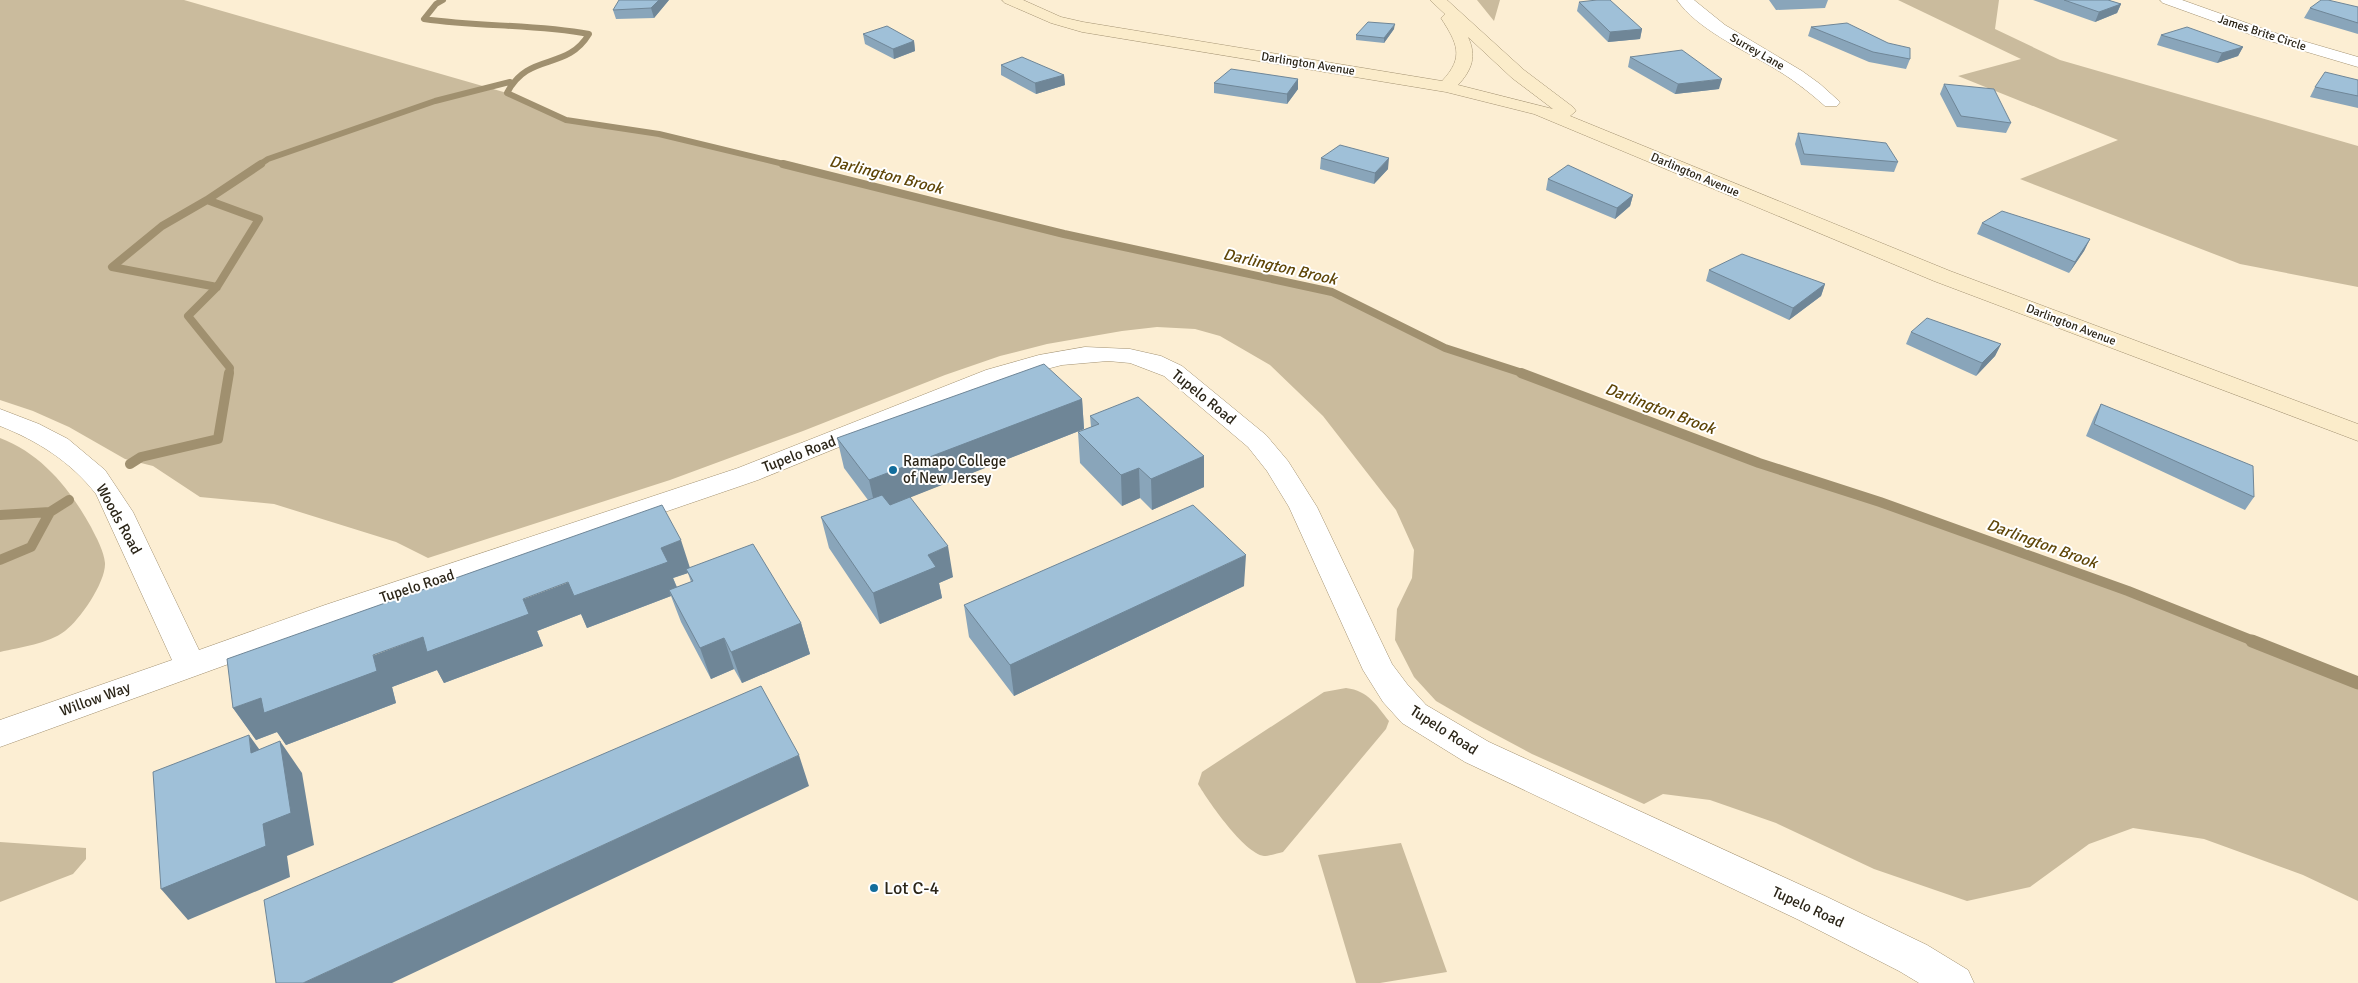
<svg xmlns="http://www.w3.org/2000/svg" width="2358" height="983" font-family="Signika,sans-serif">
<rect width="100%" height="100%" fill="#fceed3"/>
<path fill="#cabb9d" d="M0,0H184L507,93L566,120L659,134L885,188L1064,234L1332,292L1445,348L1545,381L1759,463L1880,502L2128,591L2358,683V901L2303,875L2204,839L2133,828L2089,844L2030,887L1967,901L1874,869L1776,823L1710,800L1663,794L1644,804L1532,754L1474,723L1436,701L1414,677L1395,640L1397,609L1412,578L1414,550L1396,510L1323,416L1270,365L1220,336L1195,329L1157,327L1122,331L1047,344L1000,356L945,375L803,431L670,480L428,558L396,542L274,504L200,497L153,466L125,459L69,427L33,411L0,400Z
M1477,0H1500L1494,21Z
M1898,0H1999L1995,29L2060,60L2358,146V287L2240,264L2020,179L2118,140L1958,76L2021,59Z
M0,438C42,454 70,489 91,527C96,537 104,551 105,563C106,582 80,620 65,631C48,644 21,647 0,652Z
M1346,688C1369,691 1376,705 1389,721L1386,729L1283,852C1278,853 1269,856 1264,856C1244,853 1208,801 1198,784L1202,772L1324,692Z
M0,842L86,848V859L73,874L0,902Z
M1401,843L1447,972L1380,983H1356L1318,855Z"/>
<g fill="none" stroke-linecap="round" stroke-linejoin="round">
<path stroke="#a0906f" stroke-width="6" d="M443,0L436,4L424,19C479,27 534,24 589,34C566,72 529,51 507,93L566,120L659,134L788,165
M259,165L268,159L435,101L510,82"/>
<path stroke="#a0906f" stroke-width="8" d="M783,164L1064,234L1332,292L1445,348L1525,374
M207,200L162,226L112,267L217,287
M229,374L230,368L188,316L217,287L259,219L207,200L261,164"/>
<path stroke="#a0906f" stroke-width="10" d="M1521,373L1759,463L1880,502L2128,591L2256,642
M130,464L141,457L218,439L229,373
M0,515L50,512L69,500
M0,560L31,547L50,512"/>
<path stroke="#a0906f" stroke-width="13" d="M2252,641L2358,683"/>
<g stroke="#a39272" stroke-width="1">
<path id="street" d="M1677,0H1694L1725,25L1802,71L1820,84L1840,102L1837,106H1825C1808,91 1791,78 1772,67C1742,49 1697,29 1677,0Z
M2160,0H2182L2272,32L2358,57V67L2260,38L2163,3Z
M1085,347L1130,349L1161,356L1182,366L1266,435L1288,461L1317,507L1392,664L1407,684L1426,705L1489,742L1825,896L1927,945L1968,970L1974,983H1919L1899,971L1799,920L1465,762L1402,723L1383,702L1363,670L1289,507L1267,471L1248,447L1164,376L1130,363L1108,361L1062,365L1004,380L758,480L347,621L0,747V720L172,660L96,494C71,462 38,441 0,426V409L39,424L68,439L105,470L133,512L199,650L325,605L738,468L986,370L1039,355Z"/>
</g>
<g stroke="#a39272" stroke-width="1">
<path id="secondary" d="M1002,0H1023L1061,17L1083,22L1442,81C1465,57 1457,43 1441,18L1445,14L1430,0H1447L1524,70L1573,107L1576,111L1570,116L1950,271L2358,424V441L1934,281L1534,114L1446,92L1082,32L1051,23L1005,3ZM1468,37L1512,78L1553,109L1458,85C1472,70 1477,56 1468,37Z"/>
</g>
<use href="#street" fill="#fff" fill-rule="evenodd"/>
<use href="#secondary" fill="#fbecca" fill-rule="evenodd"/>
</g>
<path fill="#89a5ba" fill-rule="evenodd" d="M669,0L654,18L616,19L613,10Z
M1769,0H1828L1825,8L1776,10Z
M2033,0H2108L2121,4L2117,13L2095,22Z
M1579,2L1642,29L1640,39L1608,42L1577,11Z
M2358,7V34L2304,18L2310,8Z
M1811,27L1910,59L1906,69L1869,62L1808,36Z
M1394,29L1384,43L1356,40V35Z
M863,34L914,41L915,51L894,59L865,44Z
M2161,35L2243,47L2238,56L2217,63L2157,45Z
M1630,57L1719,89L1675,94L1628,67Z
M1001,65L1064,75L1065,85L1036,94L1001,75Z
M1298,79V89L1287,104L1214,93V83Z
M2358,80V108L2310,97L2315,87Z
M1944,84L2011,123L2006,133L1957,127L1940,94Z
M1798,133L1898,162L1894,172L1801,165L1795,144Z
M1321,158L1388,169L1374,184L1320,169Z
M1548,179L1633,195L1630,206L1615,219L1546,190Z
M1982,223L2090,239L2084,251L2069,273L1977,234Z
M1709,270L1825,284L1821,296L1789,320L1706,281Z
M1911,332L2001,344L1995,356L1976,376L1906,344Z
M1082,399L1084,429L890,505L953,577L939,583L942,598L880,624L829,548L821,517L868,500L844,468L837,438Z
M2101,404L2254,497L2245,510L2086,436L2094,417Z
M1090,416L1204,456V487L1152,510L1140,498L1122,506L1080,463L1078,432L1091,427Z
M690,568L801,623L810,654L742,683L734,669L711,679L681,622L671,596L587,628L581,614L537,631L543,646L444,683L437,670L392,687L396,703L286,745L277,732L256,740L233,708ZM688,573L691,582L677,587L673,578Z
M1244,586L1014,696L969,637L964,605Z"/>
<path fill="#6f8697" d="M659,0H669L654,18L651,8Z
M2121,4L2117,13L2095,22L2099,12Z
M1395,24L1394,29L1384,43V38Z
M1642,29L1640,39L1608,42L1610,32Z
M914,41L915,51L894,59L893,49Z
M2243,47L2238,56L2217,63L2222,53Z
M1064,75L1065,85L1036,94L1035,83Z
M1298,79V89L1287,104V94Z
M1722,79L1719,89L1675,94L1678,84Z
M1389,158L1388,169L1374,184L1375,173Z
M1633,195L1630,206L1615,219L1617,208Z
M2090,239L2084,251L2069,273L2075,262Z
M1825,284L1821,296L1789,320L1793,308Z
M2001,344L1995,356L1976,376L1982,363Z
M1082,399L1084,429L876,511L869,480Z
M1204,456V487L1152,510L1151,479Z
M1139,468L1140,498L1122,506L1121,475Z
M681,540L691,571L686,569L688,573L673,578L679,593L669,590L671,596L587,628L581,614L537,631L543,646L444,683L437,670L392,687L396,703L286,745L277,732L256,740L233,708Z
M948,546L953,577L939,583L942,598L880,624L873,593L928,555Z
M1246,555L1244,586L1014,696L1010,665Z
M801,623L810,654L742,683L731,652Z
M724,638L734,669L711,679L700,648Z
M249,735L272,767L251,753Z
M280,741L302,773L314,845L287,856L290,877L188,920L161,889L263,824Z
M799,755L809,786L392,983H303Z"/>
<path fill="#9fc0d8" stroke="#6f8697" d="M619,0H659L651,8L613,10Z
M1597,0H1610L1642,29L1610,32L1579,2Z
M2064,0H2108L2121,4L2099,12Z
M2321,0H2328L2358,7V23L2310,8Z
M1368,22L1395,24L1384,38L1356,35Z
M1847,23L1888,43L1910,48V59L1873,52L1811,27Z
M887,26L914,41L893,49L863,34Z
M2187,27L2243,47L2222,53L2161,35Z
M1682,50L1722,79L1678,84L1630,57Z
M1022,57L1064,75L1035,83L1001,65Z
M1231,69L1298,79L1287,94L1214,83Z
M2325,72L2358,80V96L2315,87Z
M1944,84L1994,89L2011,123L1961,116Z
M1798,133L1886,143L1898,162L1804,154Z
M1340,145L1389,158L1375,173L1321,158Z
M1568,165L1633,195L1617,208L1548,179Z
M2002,211L2090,239L2075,262L1982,223Z
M1742,254L1825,284L1793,308L1709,270Z
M1927,318L2001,344L1982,363L1911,332Z
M1044,364L1082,399L869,480L837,438Z
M1138,397L1204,456L1151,479L1139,468L1121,475L1078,432L1099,424L1090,416Z
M2101,404L2253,466L2254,497L2094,424Z
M882,495L890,505L910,497L948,546L928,555L936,567L873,593L821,517Z
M662,505L681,540L661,548L668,562L574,596L568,582L523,599L529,614L427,652L423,637L373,655L377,671L264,713L261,698L233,708L227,659Z
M1193,505L1246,555L1010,665L964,605Z
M753,544L801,623L731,652L724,638L700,648L669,590L693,581L686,569Z
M761,686L799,755L303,983H276L264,900Z
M249,735L251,753L280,741L291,813L263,824L266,846L161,889L153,772Z"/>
<g fill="#126d9c" stroke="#fff" stroke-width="2">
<circle cx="893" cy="470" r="5"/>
<circle cx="874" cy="888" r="5"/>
</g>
<g text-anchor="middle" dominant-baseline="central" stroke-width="4" stroke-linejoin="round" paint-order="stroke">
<g font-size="12" fill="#2c2619" stroke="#fff">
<text transform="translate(2262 33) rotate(18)">James Brite Circle</text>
<text transform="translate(1757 52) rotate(30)">Surrey Lane</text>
<text transform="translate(1308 64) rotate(9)">Darlington Avenue</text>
<text transform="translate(1695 175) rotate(23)">Darlington Avenue</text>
<text transform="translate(2071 325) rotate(21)">Darlington Avenue</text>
</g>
<g font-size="15" fill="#2c2619" stroke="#fff">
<text transform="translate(1204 397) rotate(39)">Tupelo Road</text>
<text transform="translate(799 454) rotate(-21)">Tupelo Road</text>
<text transform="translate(119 519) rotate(61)">Woods Road</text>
<text transform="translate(417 586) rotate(-18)">Tupelo Road</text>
<text transform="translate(95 699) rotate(-20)">Willow Way</text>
<text transform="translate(1444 730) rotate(33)">Tupelo Road</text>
<text transform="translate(1808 907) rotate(25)">Tupelo Road</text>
</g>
<g font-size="15" fill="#2c2619" stroke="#fff" text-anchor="start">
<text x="903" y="461">Ramapo College<tspan x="903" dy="17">of New Jersey</tspan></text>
</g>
<g font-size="16" font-style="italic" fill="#5e4507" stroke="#fff">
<text transform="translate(886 175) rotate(14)">Darlington Brook</text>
<text transform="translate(1280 267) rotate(13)">Darlington Brook</text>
<text transform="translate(1660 409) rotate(21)">Darlington Brook</text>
<text transform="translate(2042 544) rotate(20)">Darlington Brook</text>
</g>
<g font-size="18" fill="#2c2619" stroke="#fff" text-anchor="start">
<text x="884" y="888">Lot C-4</text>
</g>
</g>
</svg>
